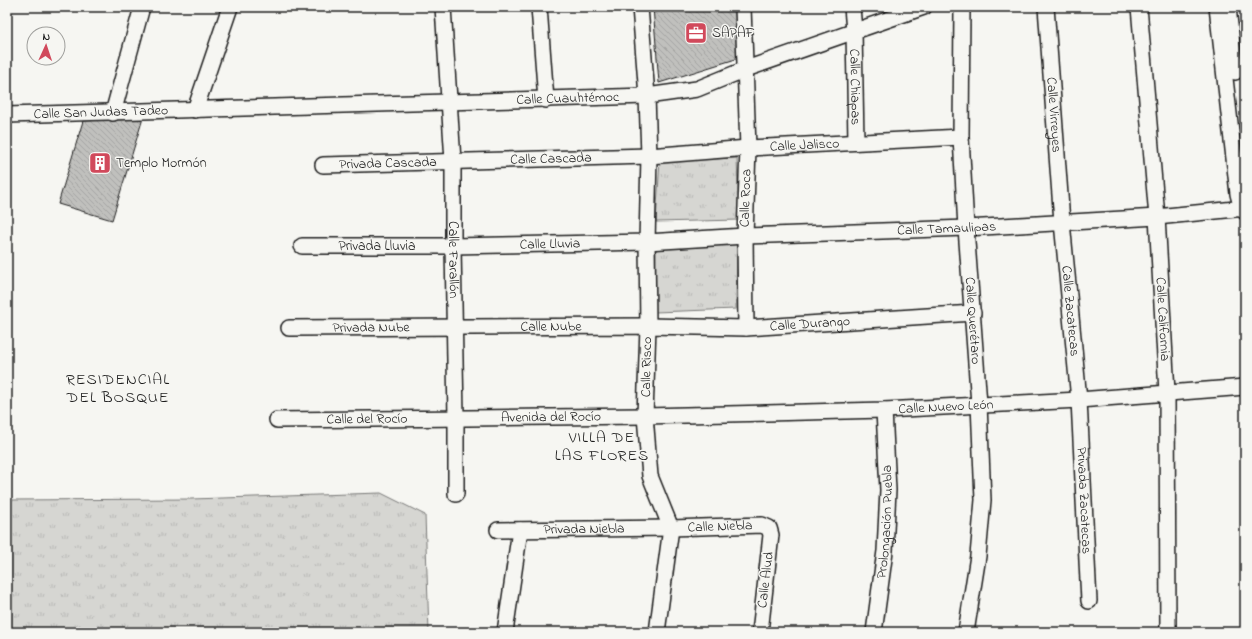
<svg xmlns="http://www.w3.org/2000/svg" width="1252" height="639" font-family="'Indie Flower',sans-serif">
<defs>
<pattern id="park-tufts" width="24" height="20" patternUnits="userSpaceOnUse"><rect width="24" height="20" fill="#d6d6d2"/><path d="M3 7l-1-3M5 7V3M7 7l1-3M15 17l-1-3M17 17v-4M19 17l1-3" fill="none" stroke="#b7b7b4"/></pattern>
<pattern id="building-back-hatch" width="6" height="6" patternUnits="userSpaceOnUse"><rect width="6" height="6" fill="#c0c0bd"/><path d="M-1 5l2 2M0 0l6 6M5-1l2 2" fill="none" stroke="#a4a4a2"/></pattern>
</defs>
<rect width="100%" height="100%" fill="#f6f6f2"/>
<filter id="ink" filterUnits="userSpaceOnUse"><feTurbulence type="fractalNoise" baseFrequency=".025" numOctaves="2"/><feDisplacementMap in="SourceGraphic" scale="8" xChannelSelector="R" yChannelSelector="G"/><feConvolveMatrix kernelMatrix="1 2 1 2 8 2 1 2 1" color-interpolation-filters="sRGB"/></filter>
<g filter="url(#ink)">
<path fill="url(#park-tufts)" stroke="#797977" d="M737,158L739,220L656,222L660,161Z
M737,239L736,309L655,312L656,243Z
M381,493L425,515L429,632H7V500L191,499Z"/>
<path fill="url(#building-back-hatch)" stroke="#1c1c1c" d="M653,7H737L739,58L659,83Z
M143,118L112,220L58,204L83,121Z"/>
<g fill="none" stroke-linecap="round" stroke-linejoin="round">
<g stroke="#1c1c1c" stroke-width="18">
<g id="minor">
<path id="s1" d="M443,7L453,161V246L456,417V494"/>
<path d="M539,7L546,100"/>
<path d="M640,7L647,96L649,156L647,242L648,326L645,416L650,476L671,528L657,632"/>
<path d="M743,7L748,148L745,236L746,328"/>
<path id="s2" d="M852,7L854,31L856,142"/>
<path id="s3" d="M962,7L961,137L966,228L979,404L983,500L978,556L966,632"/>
<path id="s4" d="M1046,7L1062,222L1079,400L1089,601"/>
<path id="s5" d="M1139,7L1157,217L1167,392L1168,632"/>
<path d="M1217,7L1238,194L1242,209L1245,212"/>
<path d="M1228,7L1235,72"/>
<path d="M195,110L230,7"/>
<path d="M113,113L142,7"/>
<path id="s6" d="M7,115L647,96L697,89L746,69L924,7"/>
<path id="s7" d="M323,165L649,156L748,148L961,137"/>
<path id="s8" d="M302,246H453L647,242L745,236L966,228L1157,217L1245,208"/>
<path id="s9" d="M289,328L648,326L746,328L973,313"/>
<path id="s10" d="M277,420L645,416L884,410L1079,400L1245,387"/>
<path id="s11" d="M498,530L671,528L762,525L769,528L771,535L760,632"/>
<path d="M505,632L520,530"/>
<path id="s12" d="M874,632L885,551L888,490L884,410"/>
</g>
</g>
<use href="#minor" stroke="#f6f6f2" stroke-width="15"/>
</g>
</g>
<defs>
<g id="office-square" transform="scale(1.15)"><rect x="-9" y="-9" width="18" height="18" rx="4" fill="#d1495b" stroke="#f6f6f2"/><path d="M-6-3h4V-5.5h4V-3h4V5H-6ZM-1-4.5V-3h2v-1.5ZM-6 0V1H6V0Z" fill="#fff"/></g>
<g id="building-square" transform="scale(1.15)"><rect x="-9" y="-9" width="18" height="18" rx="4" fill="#d1495b" stroke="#f6f6f2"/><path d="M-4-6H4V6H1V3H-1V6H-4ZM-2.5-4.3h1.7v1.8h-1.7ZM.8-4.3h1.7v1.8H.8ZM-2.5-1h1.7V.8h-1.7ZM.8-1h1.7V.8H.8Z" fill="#fff"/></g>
</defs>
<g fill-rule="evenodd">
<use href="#office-square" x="696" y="33"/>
<use href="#building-square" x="100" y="163"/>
</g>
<g text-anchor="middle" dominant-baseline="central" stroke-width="3" stroke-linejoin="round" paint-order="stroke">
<g font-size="14" fill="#1c1c1c" stroke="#f6f6f2" text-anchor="start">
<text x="712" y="33">SAPAF</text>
<text x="116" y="163">Templo Mormón</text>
</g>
<g font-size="14" fill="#1c1c1c" stroke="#f6f6f2">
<text stroke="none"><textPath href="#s2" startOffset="80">Calle Chiapas</textPath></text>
<text stroke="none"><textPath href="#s6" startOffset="561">Calle Cuauhtémoc</textPath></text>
<text stroke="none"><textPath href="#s6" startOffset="94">Calle San Judas Tadeo</textPath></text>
<text stroke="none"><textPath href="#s4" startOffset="108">Calle Virreyes</textPath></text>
<text stroke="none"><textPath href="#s7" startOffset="482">Calle Jalisco</textPath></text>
<text stroke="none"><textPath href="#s7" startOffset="228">Calle Cascada</textPath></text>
<text stroke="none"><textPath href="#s7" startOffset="65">Privada Cascada</textPath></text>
<text transform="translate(746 198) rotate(-88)">Calle Roca</text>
<text stroke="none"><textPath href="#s8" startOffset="645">Calle Tamaulipas</textPath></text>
<text stroke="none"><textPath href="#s8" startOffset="248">Calle Lluvia</textPath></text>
<text stroke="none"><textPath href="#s8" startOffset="75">Privada Lluvia</textPath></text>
<text stroke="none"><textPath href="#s1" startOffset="253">Calle Farallón</textPath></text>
<text stroke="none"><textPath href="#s4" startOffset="305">Calle Zacatecas</textPath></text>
<text stroke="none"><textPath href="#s5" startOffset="313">Calle California</textPath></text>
<text stroke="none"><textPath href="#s3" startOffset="314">Calle Querétaro</textPath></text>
<text stroke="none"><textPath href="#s9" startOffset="521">Calle Durango</textPath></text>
<text stroke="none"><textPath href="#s9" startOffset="82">Privada Nube</textPath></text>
<text stroke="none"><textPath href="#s9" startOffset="262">Calle Nube</textPath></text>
<text transform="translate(647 367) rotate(-89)">Calle Risco</text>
<text stroke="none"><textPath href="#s10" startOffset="669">Calle Nuevo León</textPath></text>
<text stroke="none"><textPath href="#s10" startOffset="274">Avenida del Rocío</textPath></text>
<text stroke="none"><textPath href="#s10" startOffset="90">Calle del Rocío</textPath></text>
<text stroke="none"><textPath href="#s4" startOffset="495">Privada Zacatecas</textPath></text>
<text stroke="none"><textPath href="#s12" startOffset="111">Prolongación Puebla</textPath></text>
<text stroke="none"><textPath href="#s11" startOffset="222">Calle Niebla</textPath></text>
<text stroke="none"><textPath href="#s11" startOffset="86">Privada Niebla</textPath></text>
<text transform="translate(766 580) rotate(-83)">Calle Alud</text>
</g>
<g font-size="16" letter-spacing="1" fill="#1c1c1c" stroke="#f6f6f2">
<text x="118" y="380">RESIDENCIAL<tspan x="118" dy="18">DEL BOSQUE</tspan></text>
<text x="602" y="438">VILLA DE<tspan x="602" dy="18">LAS FLORES</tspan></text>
</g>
</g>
<rect width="1252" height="639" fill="none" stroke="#f6f6f2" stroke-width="24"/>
<rect x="12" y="12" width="1228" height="615" fill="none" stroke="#1c1c1c" stroke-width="1.5" filter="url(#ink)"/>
<g transform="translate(46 46) rotate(3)"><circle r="19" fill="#f6f6f2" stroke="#9f9f9c"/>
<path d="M0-3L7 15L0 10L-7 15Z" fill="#d1495b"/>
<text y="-6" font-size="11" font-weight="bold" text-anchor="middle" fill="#1c1c1c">N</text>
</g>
</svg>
